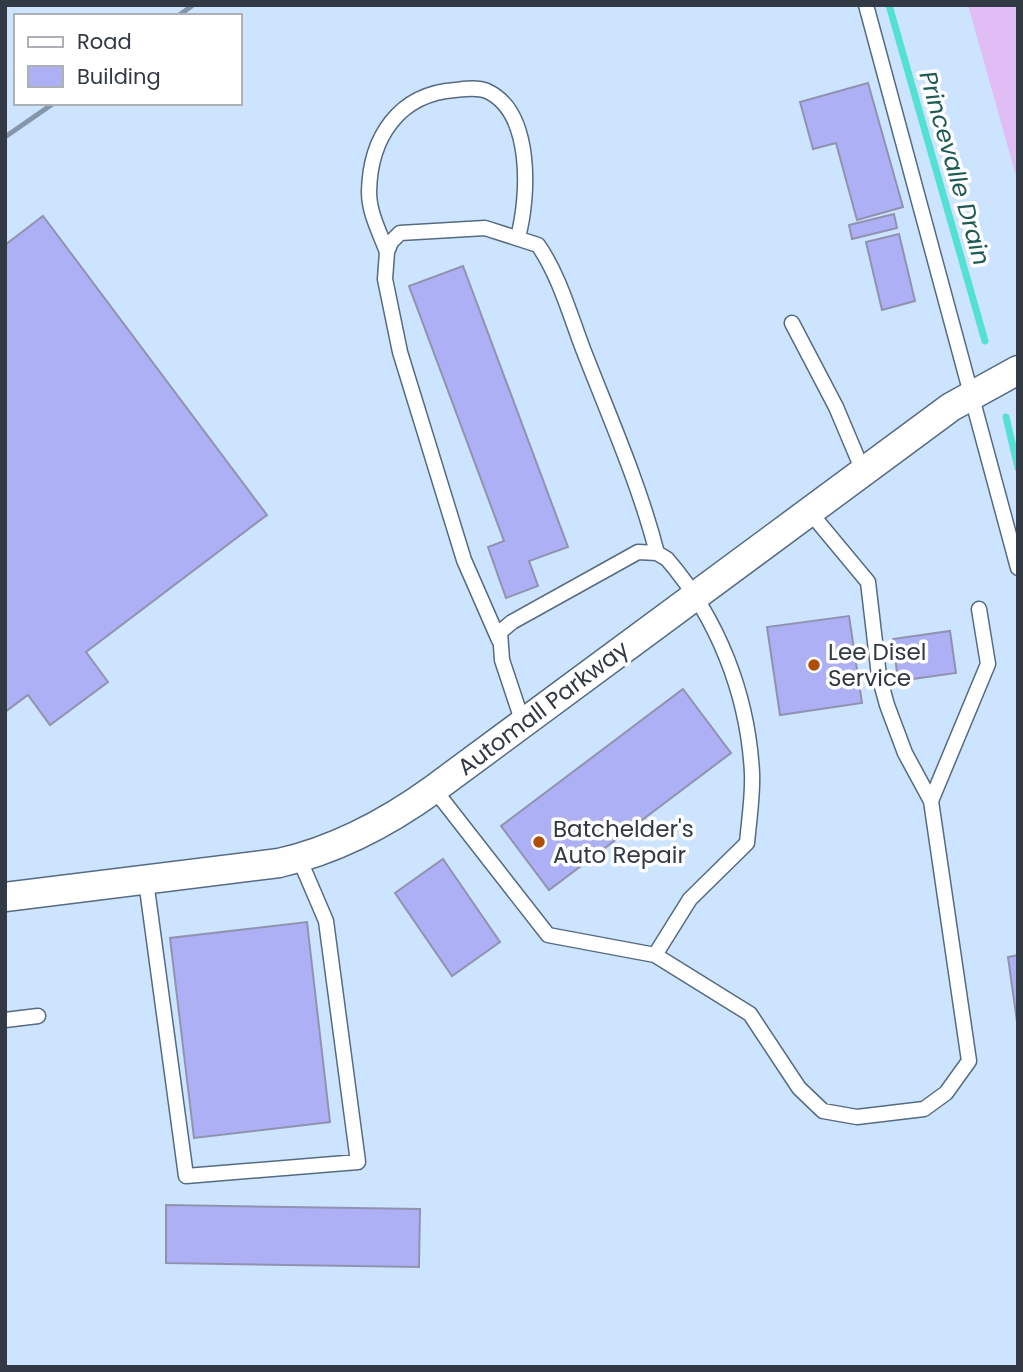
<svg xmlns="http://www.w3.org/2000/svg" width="1023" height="1372" font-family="Poppins,sans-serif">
<rect width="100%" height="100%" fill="#cce4fe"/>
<path fill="#e0bdf4" d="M968,5H1018V183Z"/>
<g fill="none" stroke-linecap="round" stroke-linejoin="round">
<path stroke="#55e0d4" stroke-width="7" d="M889,5L985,341
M1006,417L1018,468"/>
</g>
<path fill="#adb0f4" stroke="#9092b0" stroke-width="2" d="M868,83L903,207L857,220L836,143L813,149L800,102Z
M894,214L897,228L852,239L849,225Z
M43,216L267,515L86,652L108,682L50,725L28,695L5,712V245Z
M899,234L915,301L882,310L866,242Z
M463,266L568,547L529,561L538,586L506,598L488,547L504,541L409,286Z
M849,616L862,703L780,715L767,627Z
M950,631L956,673L898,681L893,639Z
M683,689L731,753L549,890L501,826Z
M443,859L500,942L452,976L395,893Z
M307,922L330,1122L194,1138L170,938Z
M1018,955V1029L1008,957Z
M166,1205L420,1209L419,1267L166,1263Z"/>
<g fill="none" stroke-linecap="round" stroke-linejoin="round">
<g stroke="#556b81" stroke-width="17">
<path id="service" d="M866,5L1018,568
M387,252C380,233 369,213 369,192C370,137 399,94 455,90C465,89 477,87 487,91C533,112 529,196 518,237
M792,323L836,407L863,471
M499,640L464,560L400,352L385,279L387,252L391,242L400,233L485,228L538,245C559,275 570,315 583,349C609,416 639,483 657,553
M523,723L502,660L500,632L512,622L638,552L657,553L667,559C718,618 748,695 752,773C753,796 749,820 747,843L690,899L655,955L750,1014L799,1088L823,1111L857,1117L924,1109L946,1093L969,1061L931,801L905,753L887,705L879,676L868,582L809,511
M434,789L548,935L655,955
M931,801L988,664L979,609
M146,881L186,1176L358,1162L326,921L299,858
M5,1020L38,1016"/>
</g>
<g stroke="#556b81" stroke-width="31">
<path id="minor" d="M5,897L279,863C336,850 387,823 434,789L951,407L1018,370"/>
</g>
<use href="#service" stroke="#fff" stroke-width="14"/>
<use href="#minor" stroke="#fff" stroke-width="28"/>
<path stroke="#8596a9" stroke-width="5" d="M178,16L193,5
M5,137L54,103"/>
</g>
<g fill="#af4e06" stroke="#fff" stroke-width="2.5">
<circle cx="814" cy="665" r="7"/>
<circle cx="539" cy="842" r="7"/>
</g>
<g text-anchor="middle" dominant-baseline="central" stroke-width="7" stroke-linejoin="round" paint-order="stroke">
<g font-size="23" fill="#313a44" stroke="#fff" text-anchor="start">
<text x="828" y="652">Lee Disel<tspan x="828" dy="26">Service</tspan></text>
<text x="553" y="829">Batchelder's<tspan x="553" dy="26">Auto Repair</tspan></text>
</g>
<g font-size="23" fill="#313a44" stroke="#fff">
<text transform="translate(543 708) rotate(-37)">Automall Parkway</text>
</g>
<g font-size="24" font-style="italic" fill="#205a54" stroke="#fff">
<text transform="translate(955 168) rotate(74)">Princevalle Drain</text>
</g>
</g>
<rect width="1023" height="1372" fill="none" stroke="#313a44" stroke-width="14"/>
<rect x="14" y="14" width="228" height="91" fill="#ffffff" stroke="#adb0b4" stroke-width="2"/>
<rect x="28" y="37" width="35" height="10" fill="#ffffff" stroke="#adb0b4" stroke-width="2"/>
<text x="77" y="49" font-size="21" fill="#313a44">Road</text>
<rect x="28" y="66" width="35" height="21" fill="#adb0f4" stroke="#adb0b4" stroke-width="2"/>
<text x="77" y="84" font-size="21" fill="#313a44">Building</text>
</svg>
